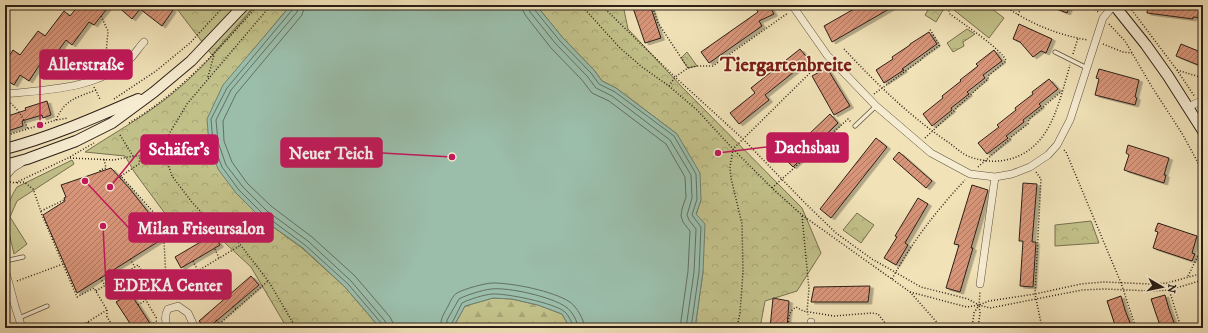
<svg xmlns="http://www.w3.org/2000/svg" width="1208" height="333" font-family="'IM FELL DW Pica',serif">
<defs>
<pattern id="forest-firs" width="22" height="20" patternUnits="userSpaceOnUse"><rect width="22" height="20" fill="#c2c089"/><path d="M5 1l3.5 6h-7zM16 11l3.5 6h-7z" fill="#a7a576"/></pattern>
<pattern id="park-crowns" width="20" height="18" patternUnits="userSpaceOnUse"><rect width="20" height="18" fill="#c2c089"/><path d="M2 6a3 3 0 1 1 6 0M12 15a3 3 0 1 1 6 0" fill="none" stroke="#a7a576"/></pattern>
<pattern id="building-hatch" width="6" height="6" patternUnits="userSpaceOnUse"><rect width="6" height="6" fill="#d89579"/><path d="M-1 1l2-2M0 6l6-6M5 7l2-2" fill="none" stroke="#af7962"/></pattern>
<filter id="shadow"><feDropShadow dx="3.5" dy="2" stdDeviation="0" flood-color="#0004"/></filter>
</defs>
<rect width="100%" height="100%" fill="#f1e2b8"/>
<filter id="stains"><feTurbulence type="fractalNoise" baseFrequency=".005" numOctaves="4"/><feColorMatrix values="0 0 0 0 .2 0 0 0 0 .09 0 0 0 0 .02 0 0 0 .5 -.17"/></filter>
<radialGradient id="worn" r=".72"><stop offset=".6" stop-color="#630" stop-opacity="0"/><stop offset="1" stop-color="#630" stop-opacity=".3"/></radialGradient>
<path fill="#c2c089" stroke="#777050" d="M958,5H987L1004,18L989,38L954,10Z
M72,160L74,164L17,201L10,217L27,244L14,254C8,228 1,211 17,187Z"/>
<path fill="url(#forest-firs)" stroke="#777050" d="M493,298L512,299L538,305L562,314L570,328H457L455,324L465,306Z"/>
<path fill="url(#park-crowns)" stroke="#777050" d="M174,5H255L212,55Z
M256,5H291L283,14L255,48L236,193L261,218L302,248L345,287L380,328H287L251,267L212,231H178L135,173L125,156L85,152C114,133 145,116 172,94C204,68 230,36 256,5Z
M536,5H623L628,29L682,87L802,208L821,253L797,291L765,301L760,328H695L703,272L696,214L701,200L677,134L616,88L602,81L594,70L563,38Z
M931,5H946L936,22L925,15Z
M967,29L975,34L963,42L964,46L953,52L947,43Z
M687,52L697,66L688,68L681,58Z
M857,213L874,225L861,243L843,230Z
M1091,221L1099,243L1055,246V225Z"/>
<path fill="#9bbeab" stroke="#6f7f70" d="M291,5H536L563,38L594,70L602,81L616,88L677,134L700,173L701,200L696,214L705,224L703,272L695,328H570L562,314L538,305L512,299L493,298L465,306L455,324L456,328H380L345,287L303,248L261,218L236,193L218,169L209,144L207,119L223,85Z"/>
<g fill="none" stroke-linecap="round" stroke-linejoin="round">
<path stroke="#646f61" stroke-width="1" d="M294,5L293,9L227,88L211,119L213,143L222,167L239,190L263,214L305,245L348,284L382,324L383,328
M299,5L297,12L231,90L216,120L218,142L226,165L243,187L267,211L308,241L351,281L385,321L388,328
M305,5L302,15L236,94L223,121L224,141L232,162L247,183L271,206L312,237L355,276L390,317L393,323L394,328
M522,5L523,11L526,16L551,48L582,80L592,93L609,101L666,144L685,177L686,197L682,209L681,216L683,222L690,231L688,271L680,328
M528,5L530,12L556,44L587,76L596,88L612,96L670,140L691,175L692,198L687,215L689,220L696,229L694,272L686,328
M533,5L534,9L560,41L591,73L599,84L615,92L674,136L696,174L697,199L692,215L701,227L699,272L691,328
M441,328C440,320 443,315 447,308C450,303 452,296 457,293C464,289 485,283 493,283C513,283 553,291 570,302C577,307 584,320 585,328
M447,328V320L459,299C466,295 483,290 491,289C509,287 552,297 566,307C572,311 578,322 578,328
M452,328V323L462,303C470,299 483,295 492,294C505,293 555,303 565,312C568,315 573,323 573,328"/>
</g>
<path fill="url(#building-hatch)" stroke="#2c2017" filter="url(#shadow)" d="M79,5H110L94,25L89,22L72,45L66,40L48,65L42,61L29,81L20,75L14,85L5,79V62L13,50L20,55L38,31L45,36L64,11L70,16Z
M116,5H165L173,10L162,26L140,9L132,19Z
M632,5H650L661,38L645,43Z
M754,5H769L774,14L759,21L762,26L709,63L701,52L758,12Z
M861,5H896L832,42L824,26Z
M1047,5H1070L1067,13Z
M1148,5H1203V18L1193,17V19L1147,13Z
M1019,24L1052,39L1046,53L1041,51L1033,57L1020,42L1013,39Z
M929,32L937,44L902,69L904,70L884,83L876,70L893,59L892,57L910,45V44Z
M1181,44L1203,53V67L1176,56Z
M800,49L809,60L765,95L769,100L739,124L730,113L755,93L751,88Z
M994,50L1002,61L983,75L985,78L967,92L969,94L951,108L952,110L932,126L923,114L943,98L942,96L961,81L960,80L978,66L976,64Z
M827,68L850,106L834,115L812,76Z
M1099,69L1139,80L1135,97L1137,98L1135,105L1095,95L1099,79L1096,78Z
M1049,79L1058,89L1039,104L1041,106L1023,120L1024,122L1006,136L1008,138L987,154L978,143L999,127L997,125L1016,110L1015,108L1033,94L1032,92Z
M47,101L51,115L43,118L42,115L22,121L23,126L5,132V117L26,110L25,108Z
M830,114L838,123L793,167L784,158Z
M876,138L887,147L831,218L820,209Z
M1128,145L1169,158L1164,175H1166L1164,183L1124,170L1129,155L1126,153Z
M899,152L932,181L926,188L893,159Z
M111,168L130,189L167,236L77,293L43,215L65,201L64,198L66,197L61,185Z
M1023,183L1037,184L1032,242H1036L1033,287L1020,286L1023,241H1019Z
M972,185L988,190L971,248H973L960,292L946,288L959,245L954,244Z
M918,198L928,204L905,243L908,245L896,265L884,258L897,237L895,236Z
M1158,223L1197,236L1192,253L1195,254L1192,261L1153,248L1158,232L1155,231Z
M214,234L220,245L181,268L175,257Z
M251,276L259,285L208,328H205L199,321Z
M870,286L868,302H811L814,287Z
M130,293L138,305L153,328H133L116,302Z
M1165,295L1169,309L1176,328H1161L1156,314L1151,299Z
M1121,296L1125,310L1132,328H1116L1107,301Z
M773,298L789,301L787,328H770Z"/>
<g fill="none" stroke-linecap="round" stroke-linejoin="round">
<g stroke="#5d503f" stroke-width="5">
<path id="lane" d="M1055,52L1087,68
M855,126L876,106
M5,261L23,257
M19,318L47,306"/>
</g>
<g stroke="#5d503f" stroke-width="8">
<path id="street" d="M792,5L827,55L876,106L931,153L970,174L995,177L1012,174L1030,167L1048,155L1057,145L1070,120L1103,18L1114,5
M5,94C45,90 99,89 130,59C135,54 139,47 144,42
M1188,107L1203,100
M5,177L13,168L21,163
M5,269L15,306L22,328
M980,284L995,177
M13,328L21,325
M168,328C165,322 164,316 168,309L178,306L188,313L195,328
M810,328L811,322"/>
</g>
<g stroke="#2c2017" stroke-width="12">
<path id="secondary" d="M1114,5L1146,45L1168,76L1203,131
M5,149C51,137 94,118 138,99
M5,165L27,159L76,141L112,123L154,92L191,61L244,5"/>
</g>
<path stroke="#2c2017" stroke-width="1.5" stroke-dasharray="1 2" stroke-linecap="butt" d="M271,5L187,104L169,134L165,155L172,176L191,201L201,212L221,224L239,243L269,282L296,328
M581,5L620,48L642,67L669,86L697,110L733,149L772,188L802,215L910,292L942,328
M601,5L675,77L743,139L805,203L836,233L872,259L921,287L968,299L979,305L990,308L1082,290L1104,289L1153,291L1169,290L1203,280
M652,5L658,23L688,68
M1003,5C1029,23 1057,35 1088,40
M1091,5L1098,12
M1128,5L1177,70L1195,97
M5,12L10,5
M1018,15L1022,5
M101,16L108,31L105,66
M1109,24L1125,41L1152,87L1183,135L1203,172
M1103,44L1123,52L1132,53
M844,49C876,83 909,116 948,142C955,147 962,154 970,157C999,167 1028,159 1045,133C1057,115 1064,86 1070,65
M1073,54L1078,38
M1177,70L1203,78
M208,77L214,55
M669,86L675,77L688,68L697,66H713L788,13
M94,87L100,99
M874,94L922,59L923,57L939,46V44L929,28
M114,99L156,71L190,43L225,5
M8,101C18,109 23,117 28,129
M56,120C65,99 76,98 96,90
M129,123C180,93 219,49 258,5
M120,135L133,156
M5,136L56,120L68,118
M925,138L955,110L957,107C968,98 977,88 988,79V76L1006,61C1003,50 962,23 950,14L949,11V5
M1064,150L1066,152L1121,283L1136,328
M70,158L114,160L133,156L164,155
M978,167L1010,139L1011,137L1028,124L1029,119L1062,91
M100,171V170L106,168L104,159
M1036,172L1041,179L1035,294L1042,328
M121,176L139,164L140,156
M120,177L121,176L173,234
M10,182L15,183L68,158L94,143
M17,183L24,182L33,189L35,194L42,215L77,297L94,288L107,310V317L114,328
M772,188L848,119L851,122
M41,211L64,200
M802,216L809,289L807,311L808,315
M215,249L219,258
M130,259L135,267
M193,261L198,271
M124,274L143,295L157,319
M1188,276L1200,252L1203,248
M100,278L105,285
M892,279C911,243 937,210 965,180
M17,281L63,264
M167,281H181L241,245
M1167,283L1181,328
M96,291L138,265L154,290L156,288
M910,292L967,307L979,305L989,301L1035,294L1081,284L1104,282L1151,284L1167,283L1203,273
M174,299L166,279L164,241L201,212
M138,305L146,300
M233,306L236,309
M216,320L220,324
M88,322L90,328
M151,325L158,320
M78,328L107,310
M215,328L268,281
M737,328L740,313L743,272L742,224L731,178L730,167L733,149L822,61
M789,328C788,319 788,312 796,307L803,311L834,316L872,313L878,314L889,328
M972,328L974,313L979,305L980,292
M978,328L980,313L979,305"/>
<use href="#lane" stroke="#f6ecd1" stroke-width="3.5"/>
<use href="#street" stroke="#f6ecd1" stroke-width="7"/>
<use href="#secondary" stroke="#f6ecd1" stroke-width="10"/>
</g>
<g text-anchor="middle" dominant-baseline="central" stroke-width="3" stroke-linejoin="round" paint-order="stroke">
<g font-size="20" font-weight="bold" fill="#7a1f14" stroke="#f6ecd1">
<text x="786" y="65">Tiergartenbreite</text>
</g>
</g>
<path fill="none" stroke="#c2185b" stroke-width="1.5" d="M40 125L40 64M718 153L767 147M110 187L141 149M452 157L382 153M85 181L129 228M103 226L106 285"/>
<g fill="#c2185b" stroke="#f6ecd1" stroke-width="1.5">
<circle cx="40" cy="125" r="4"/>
<circle cx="718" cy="153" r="4"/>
<circle cx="110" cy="187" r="4"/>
<circle cx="452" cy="157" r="4"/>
<circle cx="85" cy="181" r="4"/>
<circle cx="103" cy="226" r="4"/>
</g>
<g fill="#c2185b" stroke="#c2185b" stroke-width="1.5">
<rect x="40" y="50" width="92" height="29" rx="4"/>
<rect x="767" y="133" width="81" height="29" rx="4"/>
<rect x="141" y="135" width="77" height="29" rx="4"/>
<rect x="281" y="138" width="101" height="29" rx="4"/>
<rect x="129" y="213" width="144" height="29" rx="4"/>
<rect x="106" y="270" width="125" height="29" rx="4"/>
</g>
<g font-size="17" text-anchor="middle" font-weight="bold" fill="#fff">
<text x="86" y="70">Allerstraße</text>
<text x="807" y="153">Dachsbau</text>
<text x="179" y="155">Schäfer's</text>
<text x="331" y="159">Neuer Teich</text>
<text x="201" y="234">Milan Friseursalon</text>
<text x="168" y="291">EDEKA Center</text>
</g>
<rect width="1208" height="333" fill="none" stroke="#f1e2b8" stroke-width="20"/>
<rect x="6" y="6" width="1196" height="321" fill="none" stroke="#2c2017" stroke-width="2"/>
<rect x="10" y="10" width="1188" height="313" fill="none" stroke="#2c2017"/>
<g transform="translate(1162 287) rotate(99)" stroke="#f6ecd1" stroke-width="3" paint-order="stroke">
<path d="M0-3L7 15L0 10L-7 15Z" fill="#2c2017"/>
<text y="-6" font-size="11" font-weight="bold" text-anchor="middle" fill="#2c2017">N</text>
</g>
<rect width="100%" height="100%" filter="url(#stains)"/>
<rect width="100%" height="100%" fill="url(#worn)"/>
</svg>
